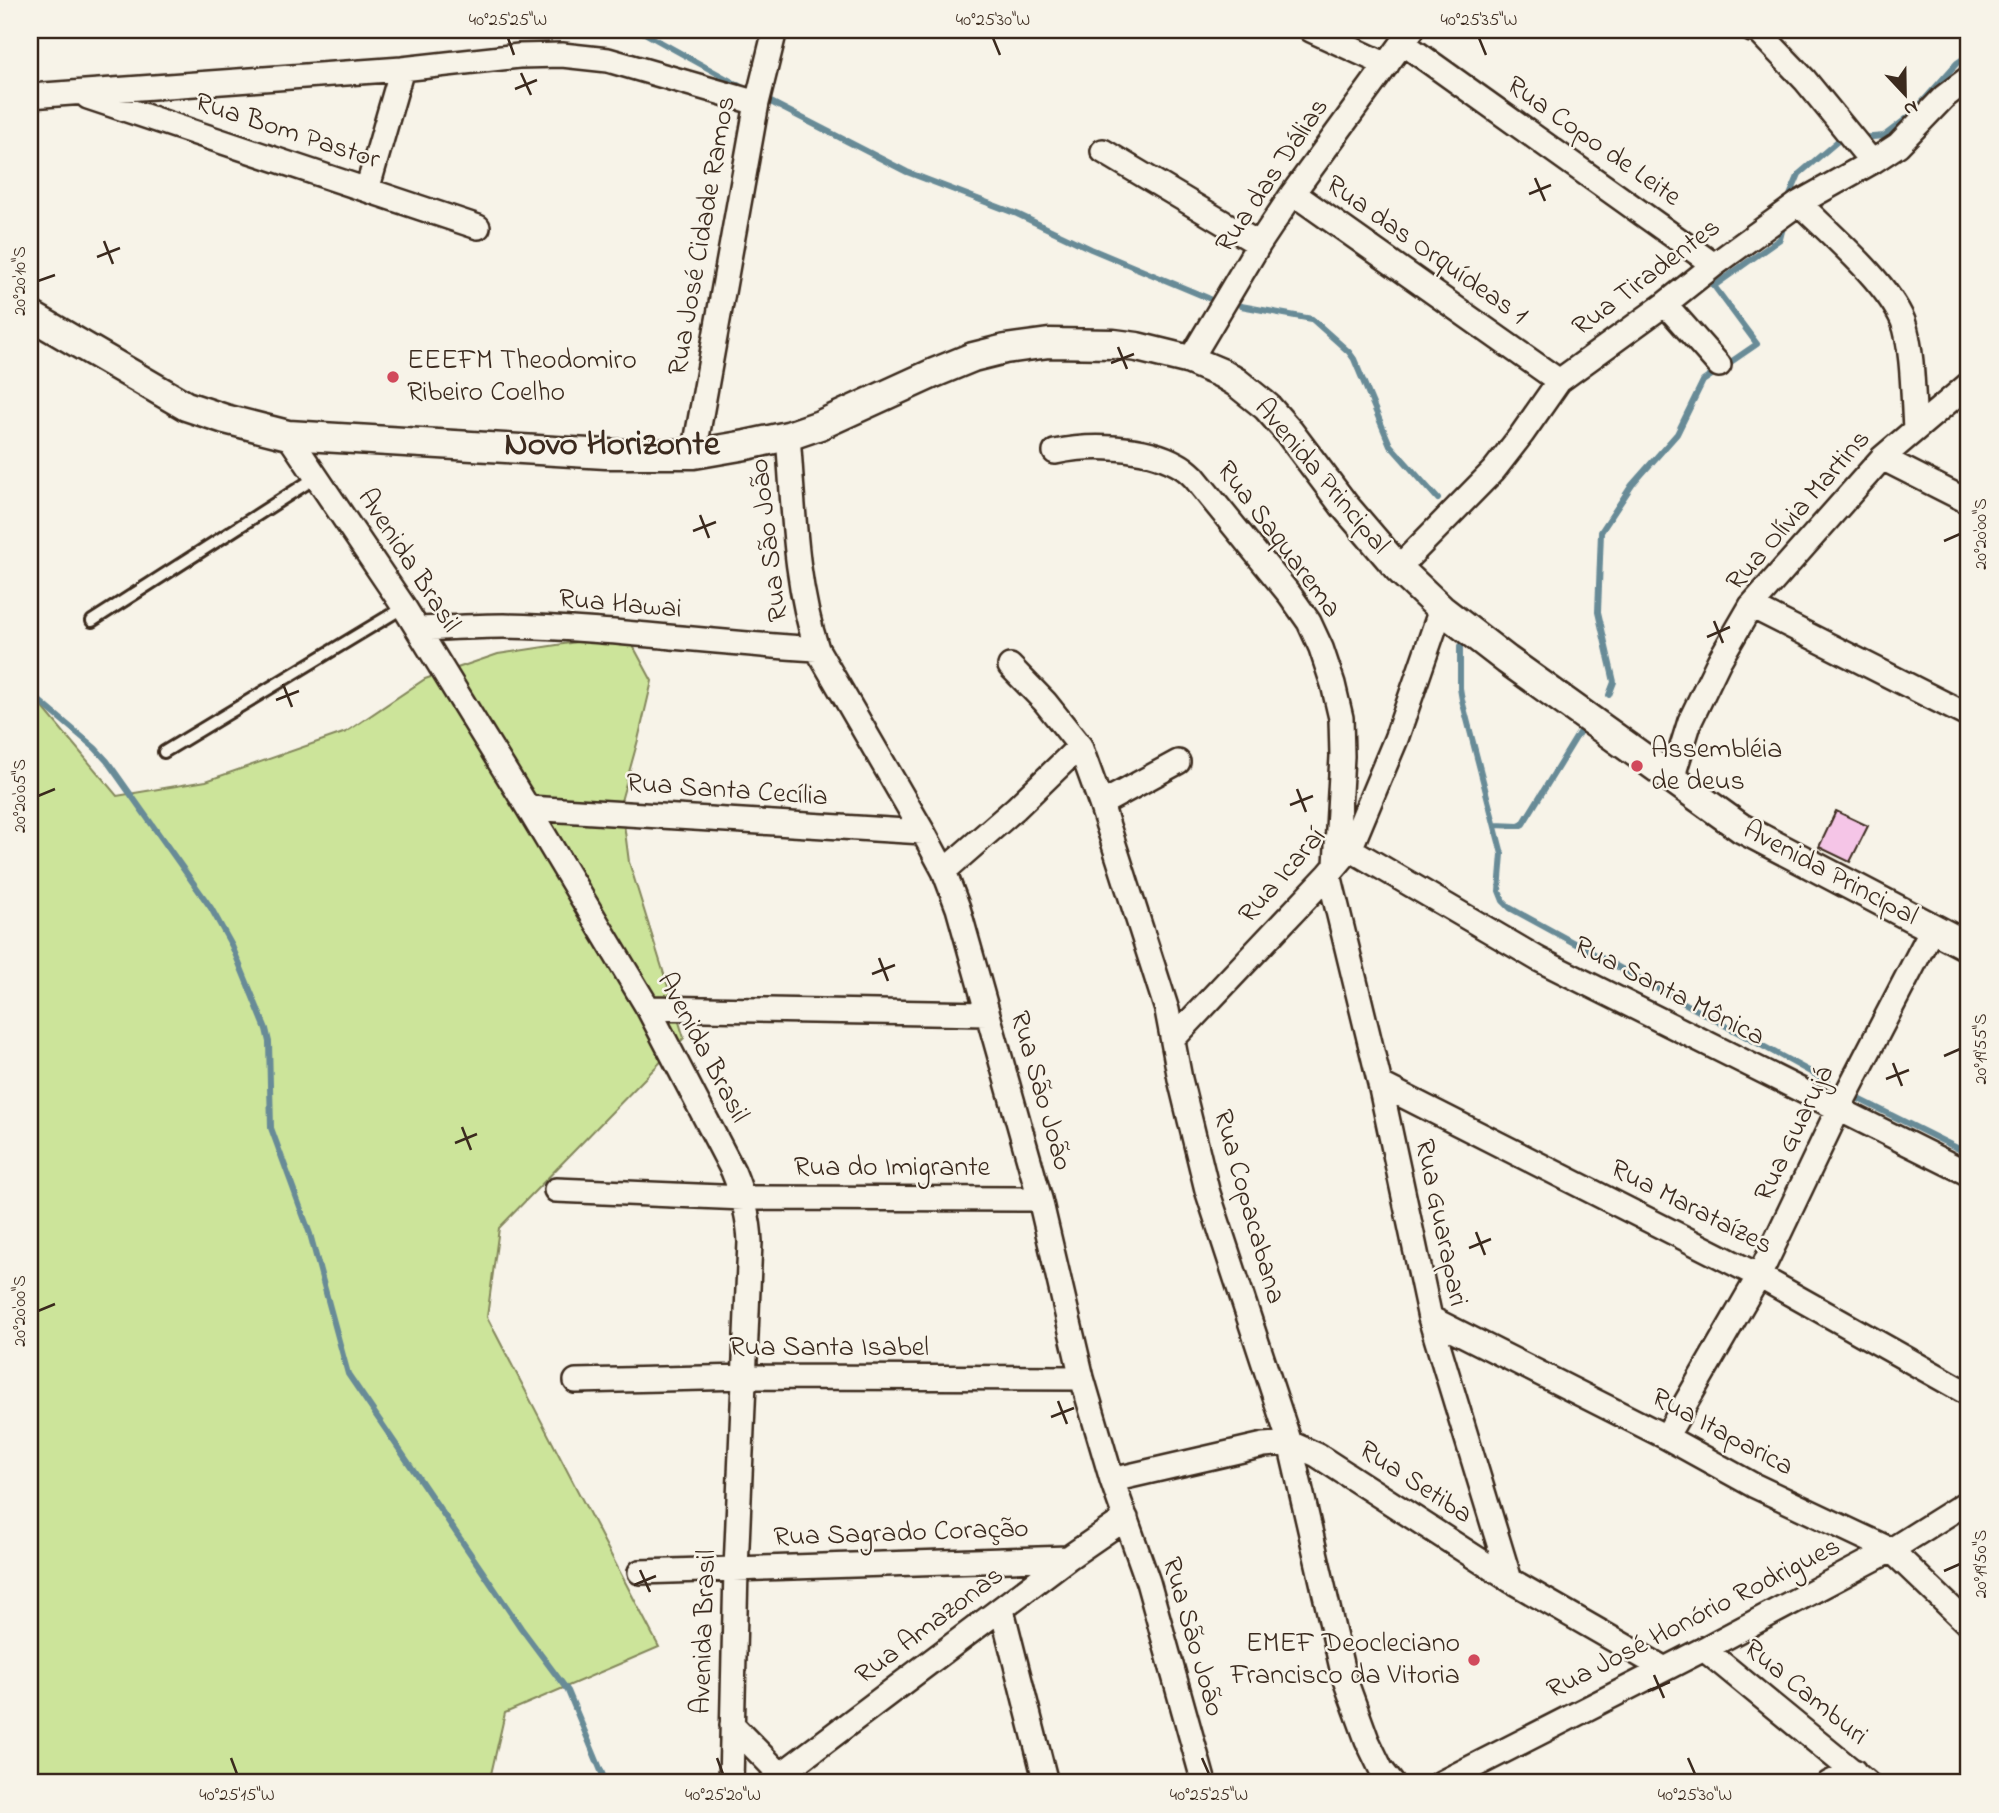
<svg xmlns="http://www.w3.org/2000/svg" width="1999" height="1813" font-family="'Indie Flower',sans-serif">
<rect width="100%" height="100%" fill="#f7f3e8"/>
<filter id="ink" filterUnits="userSpaceOnUse"><feTurbulence type="fractalNoise" baseFrequency=".0143" numOctaves="2"/><feDisplacementMap in="SourceGraphic" scale="14" xChannelSelector="R" yChannelSelector="G"/><feConvolveMatrix kernelMatrix="1 2 1 2 8 2 1 2 1" color-interpolation-filters="sRGB"/></filter>
<g filter="url(#ink)">
<path fill="#cce49a" stroke="#84875c" stroke-width="2" d="M583,641L632,644L652,681L638,740L621,801L629,862L684,1038L499,1228L487,1317L659,1647L505,1713L489,1783H30V692L117,796L206,781L346,732L425,679L498,654Z"/>
<g fill="none" stroke-linecap="round" stroke-linejoin="round">
<path stroke="#688b97" stroke-width="6" d="M639,30L747,90
M763,98L907,172L1017,214L1091,249L1208,298
M1861,138L1884,136L1910,116L1957,63L1969,55
M1786,205L1799,174L1839,140L1846,139
M1241,306L1312,319L1349,352L1354,359L1390,445L1438,499
M1460,646V688L1462,700L1502,854L1499,891L1503,901L1510,908L1827,1081
M30,693L95,748L107,761L211,908L232,946L266,1029L269,1042L271,1128L310,1234L348,1374L521,1628L568,1691L606,1783
M1609,695L1614,682L1598,612L1601,532L1632,485L1677,434L1703,381L1757,344L1714,286L1780,239L1784,223
M1495,825L1519,826L1523,824L1580,731
M1855,1097L1969,1154"/>
</g>
<path fill="#f5c5e7" stroke="#3b2a1e" stroke-width="2" d="M1836,811L1868,826L1850,862L1819,847Z"/>
<g fill="none" stroke-linecap="round" stroke-linejoin="round">
<g stroke="#3b2a1e" stroke-width="16">
<path id="service" d="M92,621L318,476
M164,752L404,607"/>
</g>
<g stroke="#3b2a1e" stroke-width="28">
<path id="minor" d="M1311,30L1387,65
M1752,30L1758,31L1805,80L1872,162
M1403,43L1714,265
M30,96L402,69L519,56L562,55L608,60L757,103
M88,97L478,227
M1103,151L1259,244
M367,190L402,69
M1293,193L1559,381
M1799,203C1830,234 1886,281 1903,321C1913,347 1913,400 1915,429
M1665,304L1719,365
M1190,360L1259,244L1293,193L1412,30
M288,435L404,607L528,808L648,1008L733,1171C743,1195 749,1216 750,1242L736,1569L731,1783
M788,436C794,507 794,580 817,649L923,832L944,871L958,908L1040,1199L1082,1378L1112,1480L1148,1582L1204,1783
M1055,452C1090,444 1144,446 1177,464C1183,467 1189,472 1194,477L1290,595L1309,622L1321,648L1333,684L1341,718L1342,756L1336,865
M694,454L757,103L775,30
M1882,458L1969,502
M1398,568L1494,470L1522,434L1559,381L1665,304L1714,265L1799,203L1872,162L1898,145L1944,97L1969,78
M1751,606L1969,716
M419,629C447,628 476,626 504,626C608,628 713,643 817,649
M1010,666L1045,702L1080,746L1101,804L1167,1010L1180,1079L1207,1190L1290,1443L1344,1677L1367,1740L1381,1769L1392,1783
M1672,779L1690,721L1719,661L1751,606L1882,458L1969,384
M1101,804L1178,762
M528,808L923,832
M1350,849L1538,959L1969,1174
M944,871L1016,808L1080,746
M1329,874L1380,1084L1430,1318L1510,1580
M648,1008L987,1014
M1173,1039L1329,874L1350,849L1396,739L1441,609
M1380,1084L1759,1276L1969,1394
M556,1190L744,1198L1040,1199
M1430,1318L1666,1437L1753,1485L1891,1550L1969,1625
M576,1381L746,1377L1082,1378
M1666,1437L1759,1276L1838,1110L1932,929
M1112,1480L1264,1445L1290,1443L1317,1455L1510,1580L1663,1668
M640,1572L1068,1558
M1002,1610L1046,1783
M1704,1649L1867,1783
M732,1725L781,1775
M770,1783L1068,1558L1126,1518
M1441,1783L1704,1649L1891,1550L1969,1501
M1829,1783L1854,1771"/>
</g>
<g stroke="#3b2a1e" stroke-width="33">
<path id="tertiary" d="M30,315L186,406L225,419L288,435L606,454H694L746,445L788,436L820,425L934,373L973,357L1005,349L1049,343L1114,344L1137,347L1190,360L1221,373L1236,382L1267,407L1289,432L1344,505L1398,568L1441,609L1507,660L1741,828L1969,947"/>
</g>
<use href="#service" stroke="#f7f3e8" stroke-width="10"/>
<use href="#minor" stroke="#f7f3e8" stroke-width="23"/>
<use href="#tertiary" stroke="#f7f3e8" stroke-width="28"/>
</g>
</g>
<path fill="none" stroke="#3b2a1e" stroke-width="2.5" d="M508,38L514,55M993,38L1000,55M1479,38L1486,55M521,73L531,95M515,89L537,80M1535,178L1545,201M1529,194L1551,185M104,241L113,264M97,257L120,248M38,281L55,275M1118,347L1127,369M1111,363L1134,354M700,515L709,538M693,531L716,522M1944,541L1960,534M1714,621L1723,643M1707,637L1730,627M283,684L292,707M276,700L299,691M1297,789L1306,812M38,796L55,789M1290,805L1313,796M879,958L888,981M872,974L895,965M1944,1056L1960,1049M1893,1063L1902,1086M1886,1079L1909,1070M462,1127L471,1150M455,1143L477,1134M1476,1232L1485,1255M1469,1248L1491,1239M38,1311L55,1304M1058,1401L1067,1424M1051,1417L1074,1408M640,1570L650,1592M1944,1571L1960,1564M634,1585L656,1576M1654,1675L1664,1698M1648,1691L1670,1682M231,1758L237,1774M717,1758L723,1774M1202,1758L1209,1774M1688,1758L1695,1774"/>
<g fill="#d1495b" stroke="#f7f3e8" stroke-width="2.5">
<circle cx="393" cy="377" r="7"/>
<circle cx="1637" cy="766" r="7"/>
<circle cx="1474" cy="1660" r="7"/>
</g>
<g text-anchor="middle" dominant-baseline="central" stroke-width="5" stroke-linejoin="round" paint-order="stroke">
<g font-size="28" fill="#3b2a1e" stroke="#f7f3e8">
<text transform="translate(287 132) rotate(18)">Rua Bom Pastor</text>
<text transform="translate(1593 142) rotate(35)">Rua Copo de Leite</text>
<text transform="translate(1273 176) rotate(-56)">Rua das Dálias</text>
<text transform="translate(703 236) rotate(-80)">Rua José Cidade Ramos</text>
<text transform="translate(1426 251) rotate(35)">Rua das Orquídeas 1</text>
<text transform="translate(1647 278) rotate(-37)">Rua Tiradentes</text>
<text transform="translate(1321 477) rotate(50)">Avenida Principal</text>
<text transform="translate(1799 511) rotate(-49)">Rua Olívia Martins</text>
<text transform="translate(770 540) rotate(-97)">Rua São João</text>
<text transform="translate(1278 540) rotate(53)">Rua Saquarema</text>
<text transform="translate(408 561) rotate(57)">Avenida Brasil</text>
<text transform="translate(620 605) rotate(5)">Rua Hawai</text>
<text transform="translate(727 791) rotate(4)">Rua Santa Cecília</text>
<text transform="translate(1830 874) rotate(28)">Avenida Principal</text>
<text transform="translate(1283 876) rotate(-49)">Rua Icaraí</text>
<text transform="translate(1669 992) rotate(27)">Rua Santa Mônica</text>
<text transform="translate(702 1048) rotate(62)">Avenida Brasil</text>
<text transform="translate(1040 1091) rotate(74)">Rua São João</text>
<text transform="translate(1795 1134) rotate(-64)">Rua Guarujá</text>
<text x="892" y="1168">Rua do Imigrante</text>
<text transform="translate(1248 1207) rotate(74)">Rua Copacabana</text>
<text transform="translate(1691 1208) rotate(27)">Rua Marataízes</text>
<text transform="translate(1440 1223) rotate(78)">Rua Guarapari</text>
<text x="829" y="1348">Rua Santa Isabel</text>
<text transform="translate(1722 1433) rotate(28)">Rua Itaparica</text>
<text transform="translate(1415 1483) rotate(33)">Rua Setiba</text>
<text transform="translate(901 1534) rotate(-2)">Rua Sagrado Coração</text>
<text transform="translate(1694 1619) rotate(-27)">Rua José Honório Rodrigues</text>
<text transform="translate(930 1626) rotate(-37)">Rua Amazonas</text>
<text transform="translate(705 1632) rotate(-88)">Avenida Brasil</text>
<text transform="translate(1192 1637) rotate(74)">Rua São João</text>
<text transform="translate(1805 1693) rotate(39)">Rua Camburi</text>
</g>
<g font-size="28" fill="#3b2a1e" stroke="#f7f3e8" text-anchor="start">
<text x="407" y="361">EEEFM Theodomiro<tspan x="407" dy="32">Ribeiro Coelho</tspan></text>
<text x="1651" y="750">Assembléia<tspan x="1651" dy="32">de deus</tspan></text>
<text x="1460" y="1644" text-anchor="end">EMEF Deocleciano<tspan x="1460" dy="32">Francisco da Vitoria</tspan></text>
</g>
<g font-size="35" font-weight="bold" fill="#3b2a1e" stroke="#f7f3e8">
<text x="612" y="445">Novo Horizonte</text>
</g>
</g>
<rect width="1999" height="1813" fill="none" stroke="#f7f3e8" stroke-width="77"/>
<g transform="translate(1905 94) rotate(158)" stroke="#f7f3e8" stroke-width="5" paint-order="stroke">
<path d="M0-5L12 26L0 18L-12 26Z" fill="#3b2a1e"/>
<text y="-10" font-size="19" font-weight="bold" text-anchor="middle" fill="#3b2a1e">N</text>
</g>
<rect x="38" y="38" width="1922" height="1736" fill="none" stroke="#3b2a1e" stroke-width="2.5"/>
<g font-size="18" text-anchor="middle" fill="#3b2a1e">
<text x="508" y="25">40°25'25"W</text>
<text x="993" y="25">40°25'30"W</text>
<text x="1479" y="25">40°25'35"W</text>
<text transform="translate(19 281) rotate(-90)" y="6">20°20'10"S</text>
<text transform="translate(1980 534) rotate(-90)" y="6">20°20'00"S</text>
<text transform="translate(19 796) rotate(-90)" y="6">20°20'05"S</text>
<text transform="translate(1980 1049) rotate(-90)" y="6">20°19'55"S</text>
<text transform="translate(19 1311) rotate(-90)" y="6">20°20'00"S</text>
<text transform="translate(1980 1564) rotate(-90)" y="6">20°19'50"S</text>
<text x="237" y="1800">40°25'15"W</text>
<text x="723" y="1800">40°25'20"W</text>
<text x="1209" y="1800">40°25'25"W</text>
<text x="1695" y="1800">40°25'30"W</text>
</g>
</svg>
